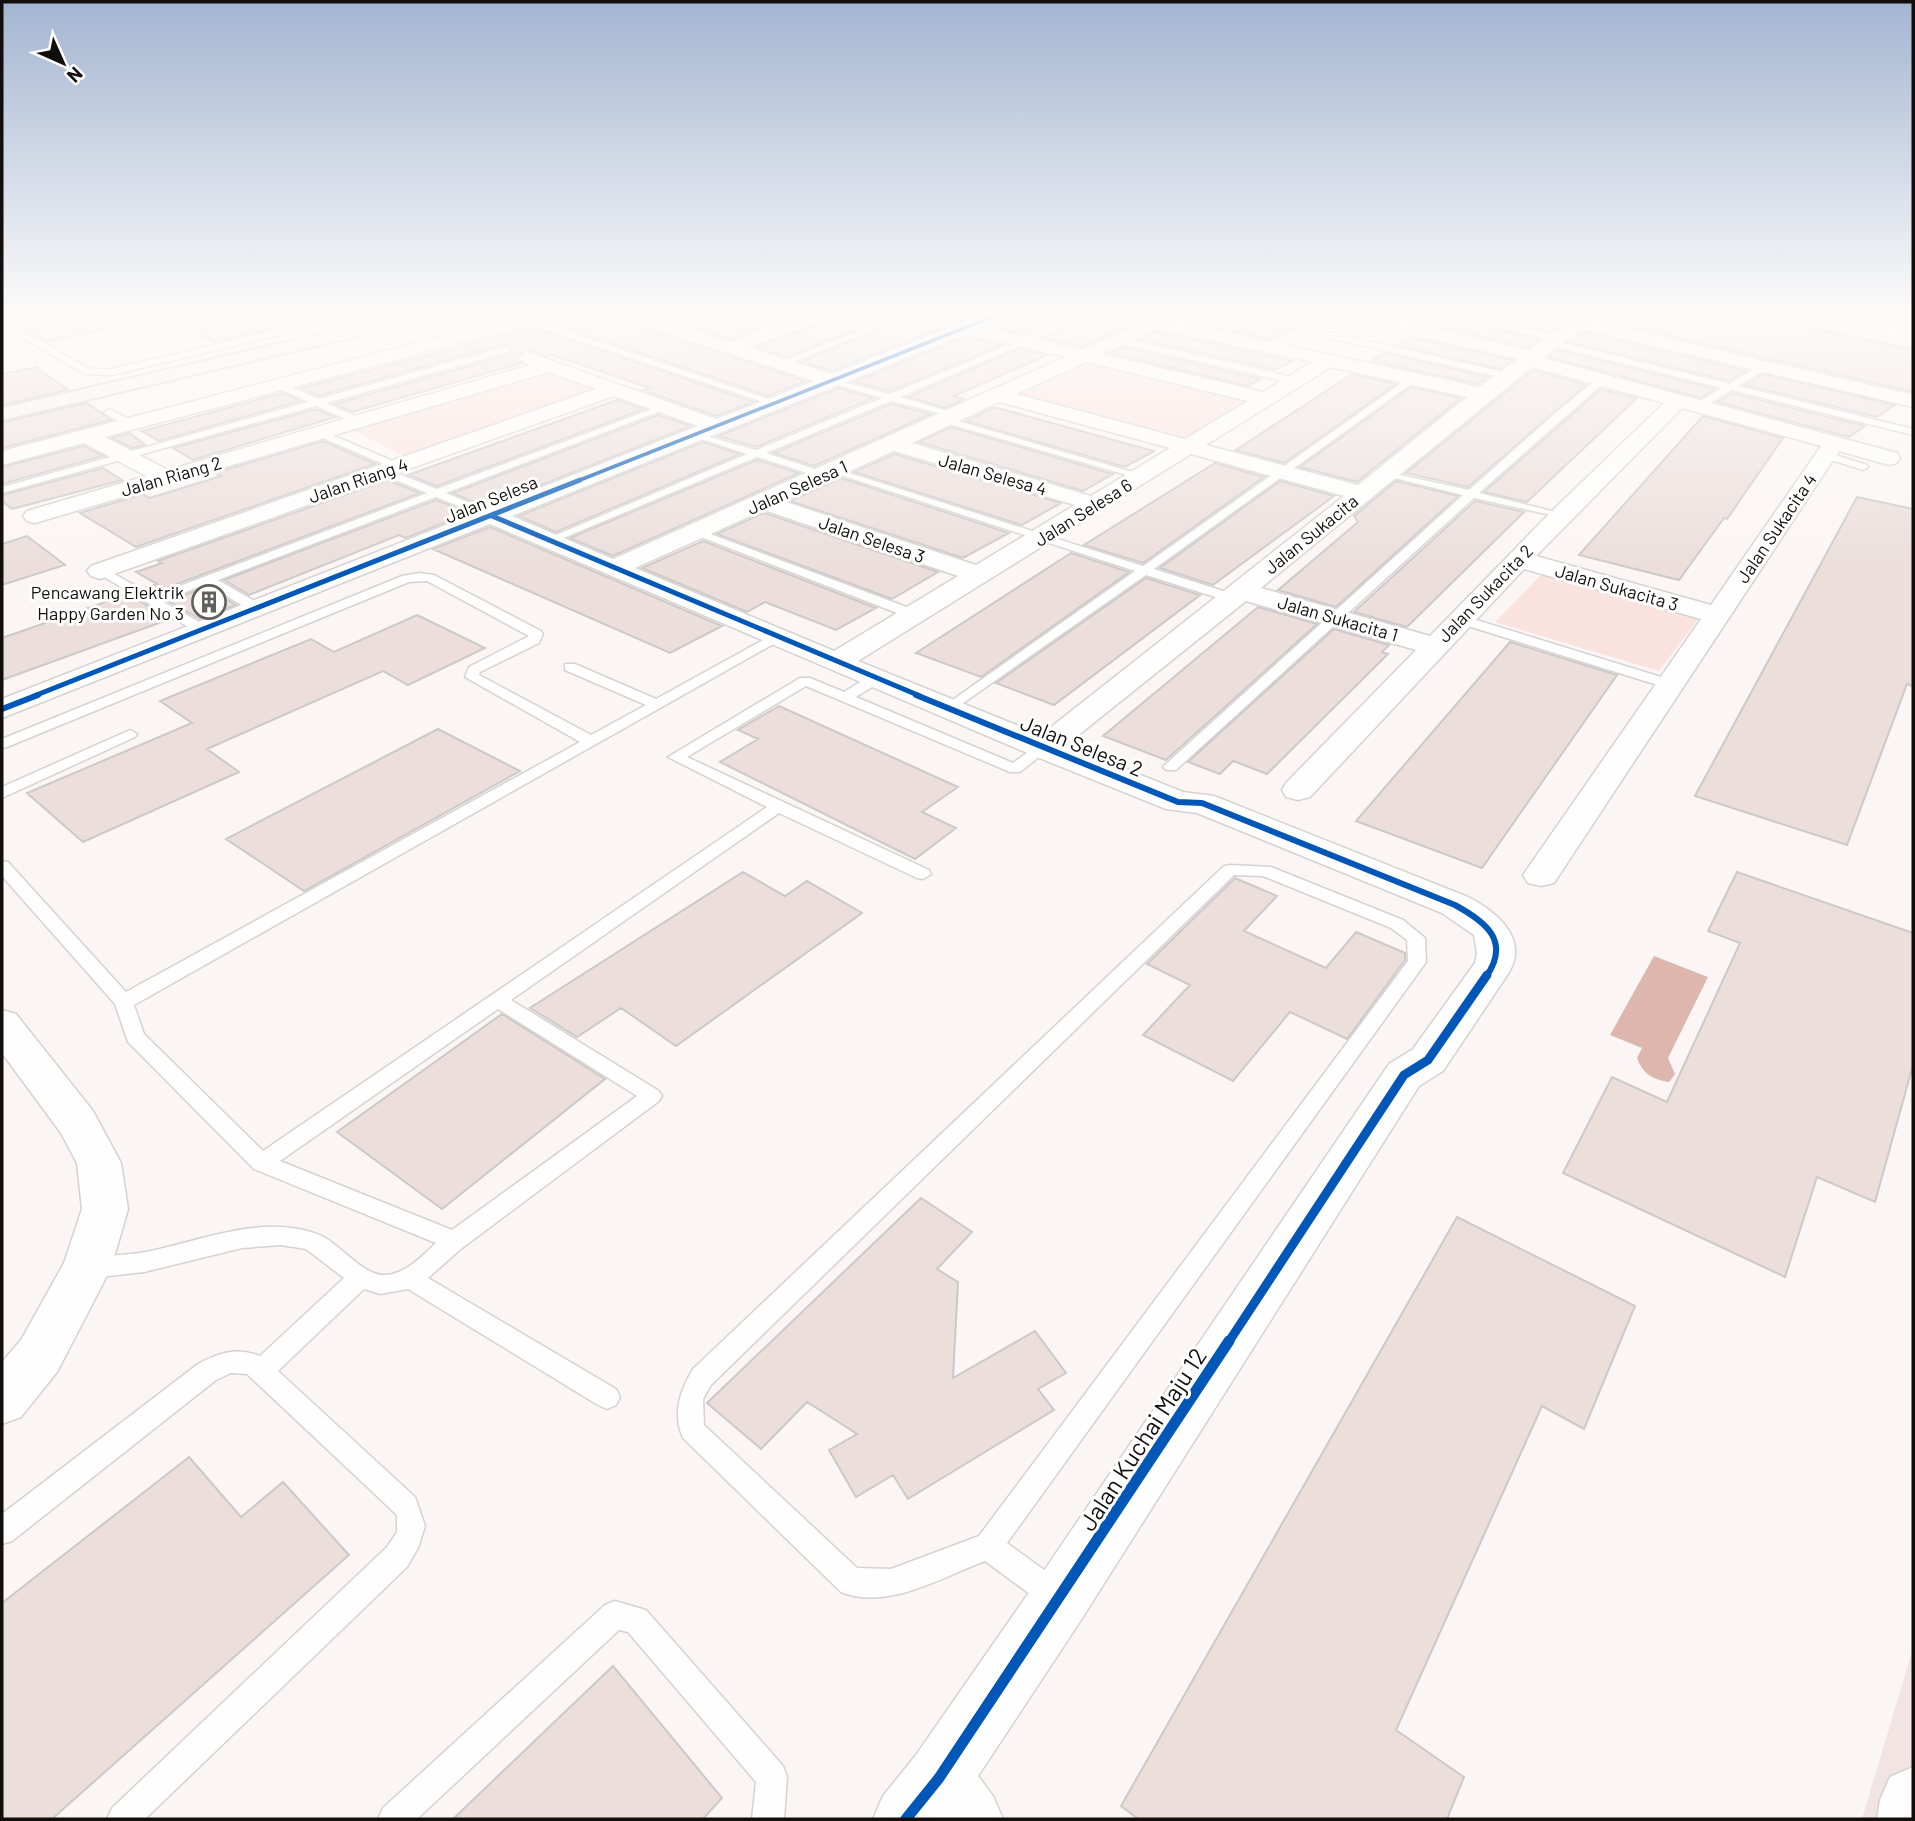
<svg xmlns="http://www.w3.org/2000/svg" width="1915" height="1821" font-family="Barlow,sans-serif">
<rect width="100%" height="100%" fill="#fbf6f5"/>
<path fill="#f1e4e2" d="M1913,1648V1819H1862Z"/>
<path fill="#fae3de" d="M1084,361L1250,399L1188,437L1016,395Z
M554,371L601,390L406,457L350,429Z
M1545,571L1702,614L1659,671L1495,622Z"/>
<path fill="#ddb6ae" d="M1654,956L1708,977L1668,1058L1675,1074L1669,1082C1653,1080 1642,1073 1637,1058L1642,1048L1610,1035Z"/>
<path fill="#ebdedb" stroke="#cdc9c8" stroke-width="2" d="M33,317H108L110,328L47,342L11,321Z
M167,317H277L278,327L215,342Z
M560,317H622L627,324L806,381L768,396L551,323L560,321Z
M659,317H721L756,330L730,339Z
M829,317H889L786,357L756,347L824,323Z
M910,317H970L831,371L801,362Z
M1003,317H1069L1027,334L990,326Z
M1089,317H1148L1082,347L1044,338Z
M1180,317H1243L1220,329L1178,319Z
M1260,317H1314L1269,339L1236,332Z
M1397,317H1452L1454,320L1540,339L1528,347Z
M1481,317H1551L1555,323L1561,324L1549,332Z
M1588,317H1781L1791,325L1913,351V392Z
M533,328L754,402L716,416L643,390L650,388L552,355L547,356L528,350L515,357L522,363L352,412L334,404L509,355L512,349L504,344L318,396L301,388Z
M1157,332L1293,361L1275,370L1140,339Z
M1582,332L1746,371L1729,381L1569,342Z
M966,337L1002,345L890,391L854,382Z
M1409,337L1512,360L1500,369L1397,345Z
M1124,347L1261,379L1248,386L1110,353Z
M1019,349L1047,355L954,396L964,399L945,408L908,397Z
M1558,350L1715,389L1701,398L1549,357Z
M1384,353L1488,377L1478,384L1372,361Z
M36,367L68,390L2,405V374Z
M1533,370L1586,385L1468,487L1406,473Z
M1352,374L1396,384L1284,463L1236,450Z
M1763,374L1895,405L1877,417L1745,385Z
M1411,387L1461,398L1357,482L1300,467Z
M839,388L874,398L756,447L718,436Z
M1601,389L1637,398L1527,502L1484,492Z
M283,393L300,401L159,441L142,431Z
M1732,393L1865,426L1849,437L1717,402Z
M617,400L644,409L437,486L408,475Z
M87,403L111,420L2,448V422Z
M891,404L931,414L814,466L774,453Z
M994,407L1106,438L1154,451L1125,467L966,421Z
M316,409L335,417L193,460L173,448Z
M658,415L691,426L485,507L453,493Z
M1703,416L1783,438L1727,519L1724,518L1679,580L1579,555Z
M951,427L1113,474L1083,491L919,442Z
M130,433L145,445L132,448L112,438Z
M323,441L375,464L136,547L80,513L143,494L149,498L163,494L221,476L215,473Z
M703,442L740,454L556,532L519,516Z
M84,446L103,456L2,484V467Z
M894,454L1061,503L1022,525L854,472Z
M757,460L799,473L613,556L570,538Z
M1215,463L1264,477L1143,563L1084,545Z
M103,468L122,480L12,509L2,501V495Z
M841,478L1009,533L963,558L790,501Z
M387,480L420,493L153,593L145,588L157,584L136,572L162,563L158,561Z
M1280,481L1334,496L1213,585L1160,568Z
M1396,481L1458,496L1336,607L1278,590L1358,522L1354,516Z
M1857,497L1913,509V686L1907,684L1847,845L1695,796Z
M436,500L469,513L406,538L399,535L249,595L224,580Z
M1475,501L1524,512L1407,627L1354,612Z
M764,513L938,572L892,599L717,534Z
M490,527L722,626L670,653L433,549Z
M27,536L65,565L2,585V544Z
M703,541L876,608L836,630L765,602L747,612L642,568Z
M1071,553L1129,572L981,677L916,653Z
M1146,578L1200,595L1054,705L996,683Z
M207,587L236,605L200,619L168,601Z
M128,594L170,619L2,680V638Z
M1258,607L1317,624L1166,760L1103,736Z
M417,615L485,648L408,685L383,671L207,749L239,772L83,842L27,793L192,723L160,701L311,639L334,652Z
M1334,629L1389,645L1382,652L1388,654L1267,774L1233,761L1220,774L1188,762Z
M1510,642L1617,675L1482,868L1356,821Z
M779,706L958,787L922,812L956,828L915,859L720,762L758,739L738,730Z
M438,729L520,771L304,891L226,839Z
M743,872L785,896L807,881L862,913L676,1046L621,1008L577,1037L530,1008Z
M1737,872L1913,933V1065L1875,1202L1817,1177L1785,1277L1563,1173L1612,1077L1667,1102L1740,943L1708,931Z
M1235,878L1277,896L1244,931L1326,968L1356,932L1405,953V960L1347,1039L1290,1012L1233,1081L1143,1035L1190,985L1147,964Z
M502,1014L605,1079L442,1209L337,1132Z
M921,1198L972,1232L937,1269L958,1282L953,1378L1035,1331L1066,1373L1038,1389L1054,1410L908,1499L893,1475L856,1497L829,1450L857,1434L807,1402L761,1449L707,1403Z
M1457,1217L1635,1306L1584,1429L1542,1406L1396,1730L1464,1777L1447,1819H1138L1121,1806Z
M189,1457L241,1517L283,1482L349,1555L52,1819H2V1603Z
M613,1666L722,1798L703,1819H453Z"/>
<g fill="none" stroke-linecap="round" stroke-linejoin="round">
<g stroke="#d6d2d1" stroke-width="3">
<path id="lane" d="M145,317H159L175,322L171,325Z
M291,317H300L305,322L289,333L112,375L85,374L2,326V321H5L90,369H112L283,329L296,322Z
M724,317H736L780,331L776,334Z
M896,317H907L783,366L775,364Z
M1076,317H1087L900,397L958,414V418L891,401L766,453L827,473V477H819L757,457L554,542L544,540L747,454L692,436V432L756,450L882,398L828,382V378L890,394Z
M1248,317H1258L1219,338L1212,336Z
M1455,317H1470L1563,338L1559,341Z
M1882,317H1899L1907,320L1903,323Z
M522,318H528L780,403L772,405L522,322Z
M1307,327L1508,373L1513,376L1508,379L1304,332Z
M1118,337L1296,378L1301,381L1296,384L1115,342Z
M1552,340L1729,384L1761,365H1767V369L1738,386L1913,429V435L1732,390L1701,408H1695V404L1722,388L1549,345Z
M505,347L509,350L508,352L326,403L362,419V423H354L316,406L2,493V487L308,402L274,386V382H280L318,399Z
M1410,377L1418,379L1154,569L1236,595V601H1228L1146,575L949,713L944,712L942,709L944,706L1135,571L828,471L837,469L1143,566Z
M1599,378L1607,380L1479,493L1564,514V518L1474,498L1176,770H1166L1163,767L1166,764L1463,495L1382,475V471L1469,490L1561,408Z
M663,405L671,407L446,493L496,514V518H488L436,497L218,580L263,606V612H253L207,584L162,601L210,628V634H200L94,571L104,568L153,596L427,493L378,473V469H386L437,489Z
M109,409L133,421L134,423L125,425L106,414L104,412Z
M942,418H948L1146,476L1137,478L942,422Z
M320,430L400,464L401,466L392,468L316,435L315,433Z
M1826,452L1867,465L1868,467L1863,470L1822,457V453Z
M697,529L920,612L921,615L915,619L910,618L693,534V530Z
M419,573L434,575L541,631L543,634L539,643L480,672L479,675L591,735L646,705L565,670V664H575L656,699L772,635L777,634L784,638L134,1005L144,1034L263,1151L767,807L668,757L800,678H810L844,692L870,676H880V682L856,697L1013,763L1038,745H1048L1050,748L1020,772H1010L806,686L687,757L929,870L931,874L923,879L917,878L779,813L511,1000L659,1091L662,1096L659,1101L462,1248L428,1278L616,1389L620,1397L616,1405L607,1409L598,1405L408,1289L380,1294L364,1289L278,1371L415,1497L425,1526L418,1548L407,1567L145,1819H107L112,1808L387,1547L397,1532V1515L247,1374L231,1373L216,1380L12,1541L2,1544V1514L198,1364C220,1352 237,1347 260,1356L344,1278L306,1249L281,1245L242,1248L144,1272L91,1278L83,1275L79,1268L83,1261C103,1254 125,1256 146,1252C200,1241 259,1215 314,1233C338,1240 359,1273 382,1275C404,1276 421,1257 436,1243L254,1169L128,1042L115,1004L2,876V861L8,862L126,992L580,742L465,677L469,667L529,636L427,581L409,582L7,747L2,748V739L402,576ZM498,1009L637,1096L452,1230L280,1161Z
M1460,615L1674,681L1676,684L1674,687H1664L1455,622V616Z
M130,730L137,734L135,737L2,798V787Z
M1230,865L1271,867L1403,920L1425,938L1426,962L1007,1543L1066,1586L1070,1596L1066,1606L1056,1610L1046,1606L985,1561C942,1577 887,1611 841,1592L683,1438C672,1413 680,1391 693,1369L1224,866ZM1234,875L1263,876L1391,928L1407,940L1408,961L979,1536L891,1569L857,1568L704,1425L703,1399L711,1385Z
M615,1601L646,1610L783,1766L787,1777L784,1819H752L756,1782L628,1632L619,1630L417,1819H378L383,1808L605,1605Z"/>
</g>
<g stroke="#d6d2d1" stroke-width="3">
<path id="street" d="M516,317H545L542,321L105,437L168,470L530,365L518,358L527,352L716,419L814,381L628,321L625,317H651L730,342L801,317H826L823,321L748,347L831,374L977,317H1001L983,327L1082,350L1154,317H1177L1173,321L1269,342L1320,317H1342L1339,321L1289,346L1479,387L1518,359L1355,322L1346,317H1378L1529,350L1567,323L1557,321L1554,317H1585L1587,320L1913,395V407L1581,329L1543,358L1897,453L1900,458L1897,463L1889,465L1839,451L1554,883L1541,886L1528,883L1523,875L1701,619L1524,569L1310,797L1298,800L1286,797L1282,790L1286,783L1416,650L1246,601L1066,745L1183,792L1214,796L1468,897C1497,912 1530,939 1508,974L1443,1071L1419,1086L1081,1620L978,1776L993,1796L1003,1819H873L883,1796L916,1755L1039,1578L1389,1064L1413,1049L1475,963L1477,953L1474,935L1442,913L1197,813L1166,809L1032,755L490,524L2,718V699L698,426L614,396L100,579L91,576L87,571L91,566L596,389L549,372L35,523L27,521L23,516L27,511L146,476L84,443L2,465V451ZM1157,329L1312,362L1263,392L1102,354ZM966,334L1065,357L613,559L512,516ZM1086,362L1248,401L1185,439L1016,394ZM1331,367L1467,397L1358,485L1206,445ZM1532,367L1664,403L1552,511L1430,636L1261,588ZM999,402L1170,448L1091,496L912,443ZM1682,408L1821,446L1711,605L1536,556ZM894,451L1075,505L976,565L783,501ZM1191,454L1344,496L1041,735L858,661ZM764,510L958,576L834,651L635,568Z
M1897,317H1913V322L1882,338H1870L1867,334Z
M2,1010L16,1014L93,1111L121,1163L128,1209L111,1268L57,1372L21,1417L2,1424V1362L21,1340L64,1263L82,1209L77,1163L61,1133L2,1053Z
M1913,1767V1819H1877L1880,1800L1890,1777Z"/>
</g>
<g stroke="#d6d2d1" stroke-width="4">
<path id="secondary" d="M394,317H426L417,322L2,420V408Z
M1783,317H1818L1913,336V348L1792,322Z"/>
</g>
<use href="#lane" fill="#fefefe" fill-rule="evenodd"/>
<use href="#street" fill="#fefefe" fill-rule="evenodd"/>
<use href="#secondary" fill="#f8f4f3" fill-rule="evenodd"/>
<g stroke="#fff" stroke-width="6">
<path id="cycleway-far4" d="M575,482L992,317"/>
</g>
<g stroke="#fff" stroke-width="9">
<path id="cycleway-far3" d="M492,516L920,696
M34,696L580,480"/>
</g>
<g stroke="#fff" stroke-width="10">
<path id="cycleway-far2" d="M916,695L1178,802L1202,803L1455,905C1486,922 1511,941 1486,977
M2,709L38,695"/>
</g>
<g stroke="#fff" stroke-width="13">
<path id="cycleway-far1" d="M1228,1343L1404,1075L1428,1060L1487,975"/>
</g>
<g stroke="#fff" stroke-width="16">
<path id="cycleway" d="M906,1819L939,1778L1229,1341"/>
</g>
<use href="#cycleway-far4" stroke="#0057b8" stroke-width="3.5"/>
<use href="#cycleway-far3" stroke="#0057b8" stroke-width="5"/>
<use href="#cycleway-far2" stroke="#0057b8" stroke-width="6"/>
<use href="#cycleway-far1" stroke="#0057b8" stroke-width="9"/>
<use href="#cycleway" stroke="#0057b8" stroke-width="11"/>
</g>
<linearGradient id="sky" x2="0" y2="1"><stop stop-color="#a3b5d1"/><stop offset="0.55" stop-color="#fdfbfa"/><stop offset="1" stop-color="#fdfbfa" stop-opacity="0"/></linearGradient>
<rect width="1915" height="572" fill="url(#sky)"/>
<defs>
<g id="building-ring" transform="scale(1.75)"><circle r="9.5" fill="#fff" stroke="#635f5e" stroke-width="1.5"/><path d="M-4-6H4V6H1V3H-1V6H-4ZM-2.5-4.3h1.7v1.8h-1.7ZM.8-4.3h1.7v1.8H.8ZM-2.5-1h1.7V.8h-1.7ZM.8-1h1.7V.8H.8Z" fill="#635f5e"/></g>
</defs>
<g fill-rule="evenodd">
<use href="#building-ring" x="209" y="602"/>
</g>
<g text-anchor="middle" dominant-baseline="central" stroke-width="6" stroke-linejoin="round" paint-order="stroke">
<g font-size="18" fill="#110e0d" stroke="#fff">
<text transform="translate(993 474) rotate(16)">Jalan Selesa 4</text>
<text transform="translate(171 476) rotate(-16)">Jalan Riang 2</text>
<text transform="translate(358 480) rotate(-19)">Jalan Riang 4</text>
<text transform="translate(797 487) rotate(-24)">Jalan Selesa 1</text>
<text transform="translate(491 499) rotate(-22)">Jalan Selesa</text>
<text transform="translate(1083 512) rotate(-32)">Jalan Selesa 6</text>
<text transform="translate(1776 528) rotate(-56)">Jalan Sukacita 4</text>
<text transform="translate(1311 534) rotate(-39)">Jalan Sukacita</text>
<text transform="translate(872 539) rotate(19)">Jalan Selesa 3</text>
<text transform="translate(1617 587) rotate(16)">Jalan Sukacita 3</text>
<text transform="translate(1485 593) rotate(-46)">Jalan Sukacita 2</text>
<text transform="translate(1338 618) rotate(16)">Jalan Sukacita 1</text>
</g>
<g font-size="18" fill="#110e0d" stroke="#fff" text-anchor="end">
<text x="184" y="592">Pencawang Elektrik<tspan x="184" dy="21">Happy Garden No 3</tspan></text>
</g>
<g font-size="21" fill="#110e0d" stroke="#fff">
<text transform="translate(1082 745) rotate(22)">Jalan Selesa 2</text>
</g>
<g font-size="24" fill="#110e0d" stroke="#fff">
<text transform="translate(1142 1439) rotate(-57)">Jalan Kuchai Maju 12</text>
</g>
</g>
<rect width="1915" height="1821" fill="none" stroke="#110e0d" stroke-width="7"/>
<g transform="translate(63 63) rotate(135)" stroke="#ffffff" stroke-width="5" paint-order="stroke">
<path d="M0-5L12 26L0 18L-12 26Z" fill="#110e0d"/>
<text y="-10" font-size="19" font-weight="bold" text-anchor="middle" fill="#110e0d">N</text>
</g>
</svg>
